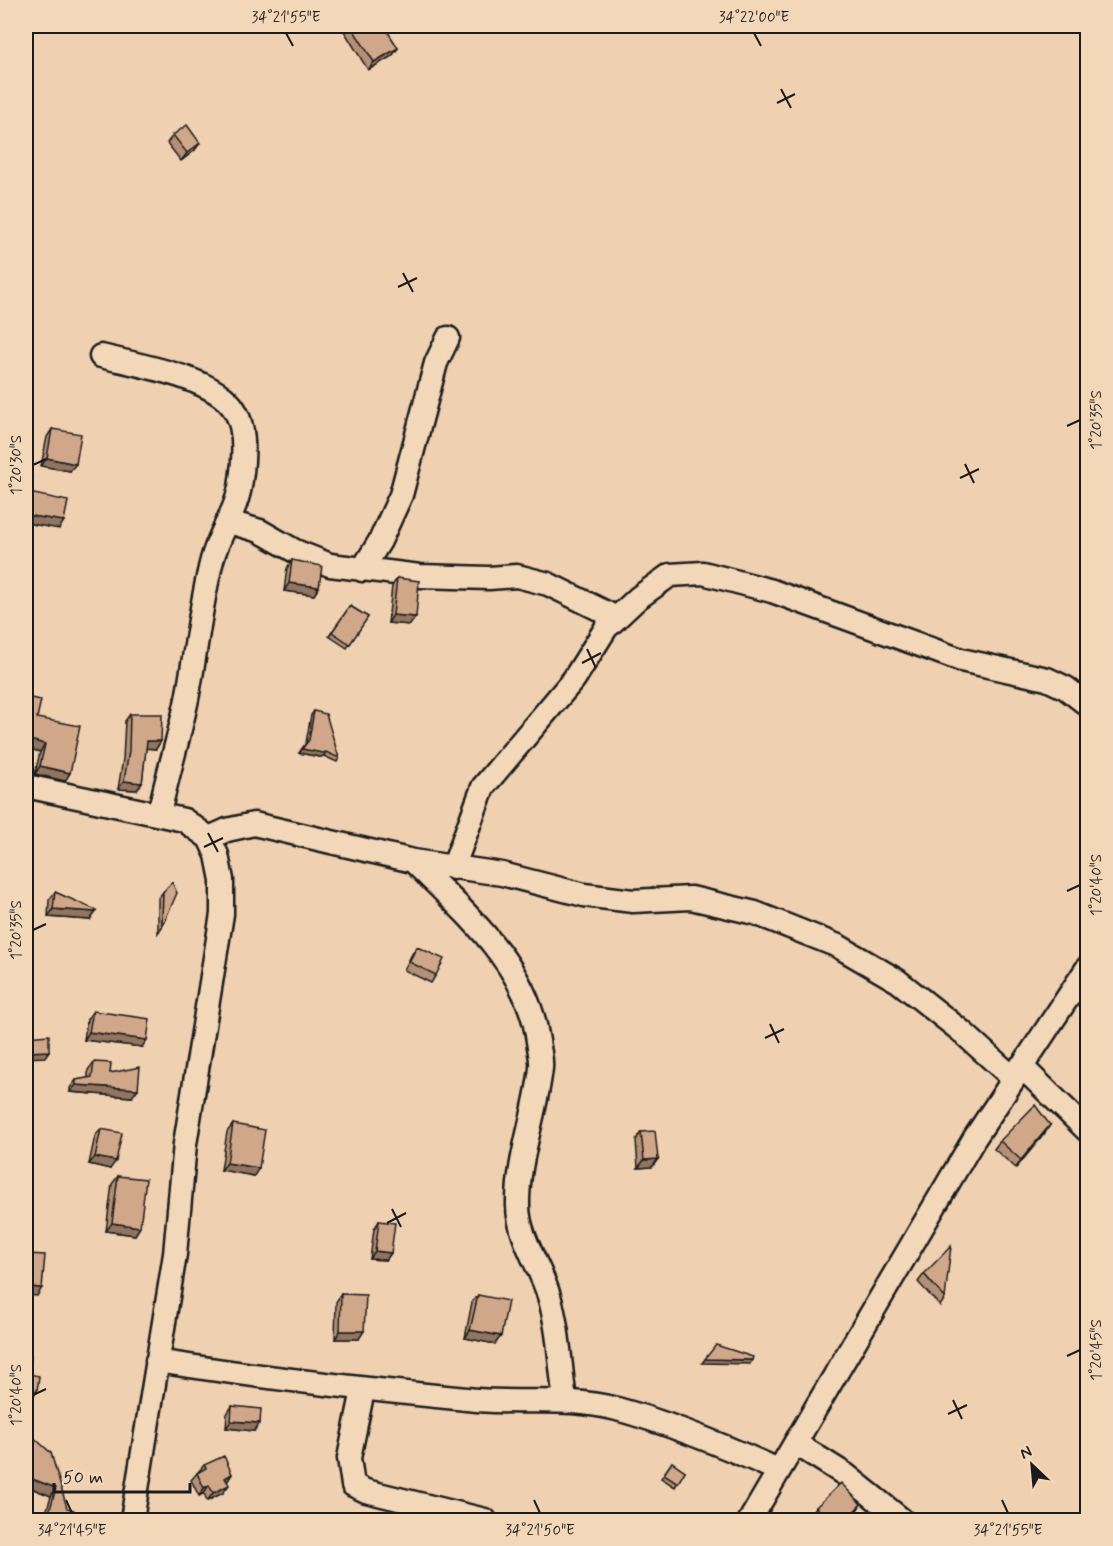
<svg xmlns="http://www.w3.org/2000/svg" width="1113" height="1546" font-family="Mynerve,sans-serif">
<rect width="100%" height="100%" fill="#efd0b1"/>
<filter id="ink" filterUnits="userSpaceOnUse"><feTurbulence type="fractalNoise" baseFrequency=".0167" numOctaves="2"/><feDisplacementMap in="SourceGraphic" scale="12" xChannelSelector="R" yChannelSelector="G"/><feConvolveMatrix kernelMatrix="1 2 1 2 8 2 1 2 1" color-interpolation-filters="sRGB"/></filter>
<g filter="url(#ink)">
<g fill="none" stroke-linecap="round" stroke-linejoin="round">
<g stroke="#1c1c1c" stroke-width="27">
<path id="minor" d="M101,356C137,365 214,377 234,409C246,427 244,459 241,480C238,510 219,532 212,560C200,606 196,653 187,699C179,738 167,776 159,814
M229,522L260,531L295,551L330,565L420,576L489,578L517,576L548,584L617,618
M362,570L380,541L401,495L436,363L448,338
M26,786L184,820L209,838L217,855L222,880V914L185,1144L175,1254L132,1520
M209,838L227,830L254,824L413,861L502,874L584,895L633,901L691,898L755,913L838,946L898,981L961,1031L1013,1078
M413,861C464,912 528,965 538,1041C539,1049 542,1059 541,1068C536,1115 517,1159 518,1207C519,1238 540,1266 549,1296C559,1329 560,1366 565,1400
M453,868L483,787L574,679L606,628L638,598L670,575L703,573L772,591L961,660L1047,679L1066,688L1088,705
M1021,1066L1088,1131
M157,1361C264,1378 370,1390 477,1400C526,1404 567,1396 617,1409C672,1424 727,1447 778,1470
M363,1390L349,1458L353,1485L366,1491L485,1520
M795,1443L846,1475L902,1520
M750,1520L974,1139L1088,967"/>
</g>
<use href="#minor" stroke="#f2d7b9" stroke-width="22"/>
</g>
<path fill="#b49076" stroke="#1c1c1c" stroke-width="1.5" d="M341,26H384L398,48L392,56L368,70Z
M173,135L195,150L181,161L167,143Z
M52,429L70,471L41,466L47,437Z
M292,560L319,587L314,595L284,591L287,568Z
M397,578L410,625L388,623L392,586Z
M350,606L368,617L347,648L329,636Z
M314,711L339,758L337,762L324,756L320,757L299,753L306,743L311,715Z
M130,714L161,741L156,749L146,748L142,783L137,790L118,789L123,759L125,721Z
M37,718L70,773L65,781L35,774L40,752Z
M55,892L96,912L90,920L48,917L49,900Z
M163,892L162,927L158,933V898Z
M417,947L436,975L431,983L404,970L412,954Z
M93,1011L142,1047L84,1040L87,1019Z
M94,1062L110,1073L132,1097L70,1092V1088L76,1080L88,1078V1070Z
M233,1124L254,1176L221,1170L227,1132Z
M1050,1125L1016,1168L994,1149L1000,1141Z
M101,1129L110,1169L89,1164L95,1136Z
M641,1132L658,1159L652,1167L638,1168L636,1140Z
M118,1176L140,1227L135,1235L106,1231L112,1184Z
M379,1221L391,1253L386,1260L370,1259L374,1229Z
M924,1274L945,1298L940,1306L918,1282Z
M341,1294L359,1339H335L336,1302Z
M478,1295L501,1336L495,1344L465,1338L472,1302Z
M232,1406L254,1431L226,1428L227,1414Z
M32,1436L71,1521H41L43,1518L44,1519L51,1496L26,1486V1454L27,1444Z
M672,1462L685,1471L675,1487L661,1478Z
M204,1465L232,1474L227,1482L223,1493L207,1501L204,1493L199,1496L191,1480Z
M816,1507L856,1512L847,1521H816L810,1515Z"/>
<path fill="#927560" stroke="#1c1c1c" stroke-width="1.5" d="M398,48L392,56L368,70L374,62Z
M200,143L195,150L181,161L187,153Z
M47,458L76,464L70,471L41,466Z
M26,515L64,521L59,529L26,523Z
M289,583L319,587L314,595L284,591Z
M393,615L416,617L410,625L388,623Z
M26,739L45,744L40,752L26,748Z
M147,741H161L156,749L142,748Z
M302,749L326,752L324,756L320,757L299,753Z
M40,766L70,773L65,781L35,774Z
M124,781L142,783L137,790L118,789Z
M53,909L96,912L90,920L48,917Z
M89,1032L147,1040L142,1047L84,1040Z
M49,1051L45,1057L26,1058V1052Z
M76,1085L138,1089L132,1097L70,1092Z
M1050,1125L1045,1133L1016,1168L1021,1160Z
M95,1157L116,1161L110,1169L89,1164Z
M658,1159L652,1167L638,1168L644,1160Z
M227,1163L259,1168L254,1176L221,1170Z
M112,1223L140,1227L135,1235L106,1231Z
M375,1251L391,1253L386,1260L370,1259Z
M26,1287L42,1288L37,1296L26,1295Z
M470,1330L501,1336L495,1344L465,1338Z
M340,1331H364L359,1339H335Z
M705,1359L752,1360L750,1364L702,1363Z
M26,1389L37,1391L31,1399L26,1398Z
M231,1421L260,1423L254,1431L226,1428Z
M232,1474L227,1482L225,1478Z
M27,1477L56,1488L51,1496L26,1486V1478Z
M209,1485L204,1493L199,1496L204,1488Z
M229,1485L223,1493L207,1501L213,1493Z
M861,1504L856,1512L847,1521H845Z"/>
<path fill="#d1a789" stroke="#1c1c1c" stroke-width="1.5" d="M351,26H384L398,48L374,62Z
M187,125L200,143L187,153L173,135Z
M52,429L81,434L76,464L47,458Z
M26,476L32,478L29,493L68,501L64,521L26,515Z
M292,560L322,566L319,587L289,583Z
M397,578L419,581L416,617L393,615Z
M350,606L368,617L350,644L332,632Z
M26,697L41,700L37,718L80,726L70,773L40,766L45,744L26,739Z
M314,711L326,714L339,758L326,752L323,753L302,749L309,740Z
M130,714H162L161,741H147L142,783L124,781L129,751Z
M172,882L177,893L162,927L163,892Z
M55,892L96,910V912L53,909Z
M417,947L444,959L436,975L409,962Z
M93,1011L150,1019L147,1040L89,1032Z
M49,1035V1051L26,1052V1037Z
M94,1062L111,1063L110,1073L140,1067L138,1089L76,1085V1080L92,1077Z
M1035,1105L1050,1125L1021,1160L1000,1141Z
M233,1124L265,1130L259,1168L227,1163Z
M101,1129L122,1133L116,1161L95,1157Z
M655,1131L658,1159L644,1160L641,1132Z
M118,1176L146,1179L140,1227L112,1223Z
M379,1221L395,1223L391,1253L375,1251Z
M951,1246L945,1298L924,1274Z
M26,1254L45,1255L42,1288L26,1287Z
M341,1294L366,1295L364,1331H340Z
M478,1295L508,1301L501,1336L470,1330Z
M716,1345L753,1357L752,1360L705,1359Z
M26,1354L31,1355L29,1374L39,1376L37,1391L26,1389Z
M232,1406L261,1409L260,1423L231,1421Z
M32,1436L51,1453L67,1508L74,1510L71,1521H42L43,1518L47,1520L56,1488L27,1477Z
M224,1456L232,1474L225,1478L229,1485L213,1493L209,1485L204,1488L197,1473L206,1468L204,1465Z
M672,1462L685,1471L678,1483L664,1474Z
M841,1483L861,1504L845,1521H829L816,1507Z"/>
</g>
<path fill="none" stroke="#1c1c1c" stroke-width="2" d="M286,33L293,46M754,33L761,46M781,89L791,108M777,103L795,94M403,273L413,292M398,287L417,278M1067,426L1080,420M965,464L974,483M33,465L46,459M960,478L979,469M587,649L596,668M582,663L601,653M208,833L218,852M204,847L223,838M1067,891L1080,885M33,930L46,924M770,1024L779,1043M765,1038L784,1029M392,1209L401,1227M387,1223L406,1213M1067,1356L1080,1350M33,1395L46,1389M953,1400L962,1419M948,1414L967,1405M66,1500L72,1513M534,1500L540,1513M1002,1500L1008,1513"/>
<rect width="1113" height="1546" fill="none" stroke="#f2d7b9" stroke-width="66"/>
<g transform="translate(1032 1465) rotate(334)" stroke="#f2d7b9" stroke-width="4.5" paint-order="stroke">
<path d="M0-4.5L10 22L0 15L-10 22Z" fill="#1c1c1c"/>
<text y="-9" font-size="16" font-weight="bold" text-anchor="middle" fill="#1c1c1c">N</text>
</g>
<path d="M54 1483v9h136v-9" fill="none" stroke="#1c1c1c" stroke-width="3"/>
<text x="63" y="1483" font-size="18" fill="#1c1c1c" stroke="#f2d7b9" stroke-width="4.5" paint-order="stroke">50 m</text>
<rect x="33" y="33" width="1047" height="1480" fill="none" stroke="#1c1c1c" stroke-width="2"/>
<g font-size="15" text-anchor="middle" fill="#1c1c1c">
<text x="286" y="22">34°21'55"E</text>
<text x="754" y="22">34°22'00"E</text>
<text transform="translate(1096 420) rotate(-90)" y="5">1°20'35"S</text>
<text transform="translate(16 465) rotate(-90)" y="5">1°20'30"S</text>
<text transform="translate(1096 885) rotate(-90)" y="5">1°20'40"S</text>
<text transform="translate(16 930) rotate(-90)" y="5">1°20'35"S</text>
<text transform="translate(1096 1350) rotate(-90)" y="5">1°20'45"S</text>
<text transform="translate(16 1395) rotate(-90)" y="5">1°20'40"S</text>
<text x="72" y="1535">34°21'45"E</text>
<text x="540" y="1535">34°21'50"E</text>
<text x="1008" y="1535">34°21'55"E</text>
</g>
</svg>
